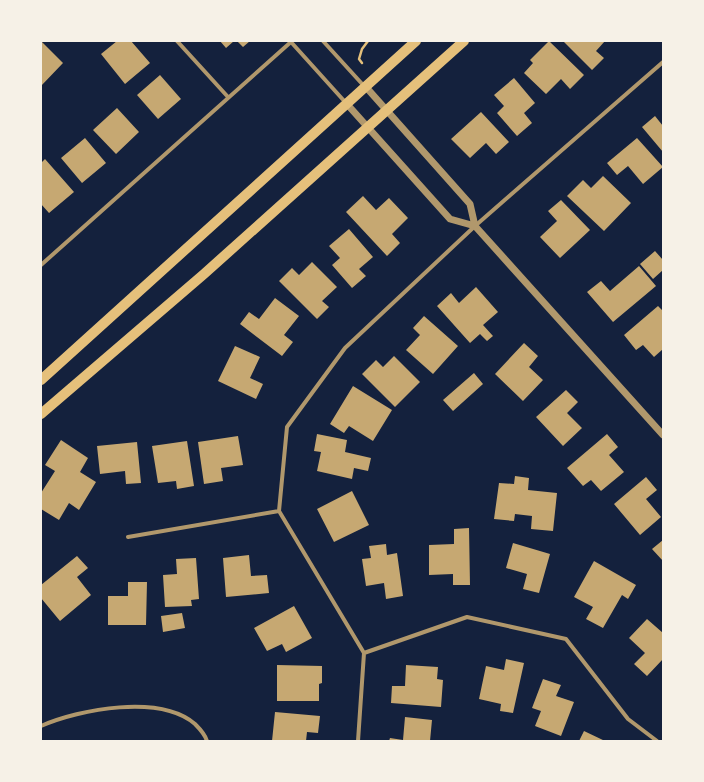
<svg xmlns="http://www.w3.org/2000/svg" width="704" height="782" font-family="Quicksand,sans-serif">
<rect width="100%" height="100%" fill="#14213d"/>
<path fill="#c6a872" d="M41,41L63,63L41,86Z
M117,41H131L150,63L125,84L101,54Z
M220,41H234L226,48Z
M237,41H250L243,47Z
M549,41L584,75L570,89L561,79L546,94L524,73L533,63L530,60Z
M563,41H605L596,51L604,58L592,70Z
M160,75L181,99L158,119L137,95Z
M514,78L535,103L524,113L532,123L517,136L497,113L504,106L494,95Z
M117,108L139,132L116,154L93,130Z
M481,112L509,142L496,154L486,143L470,158L451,139Z
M655,116L663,126V152L642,127Z
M85,138L106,163L82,183L61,158Z
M637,138L663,167L643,184L628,166L617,175L607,163Z
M45,159L74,192L49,213L41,204V163Z
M603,176L631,203L604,231L567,196L583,180L591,188Z
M363,196L376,210L389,198L408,218L392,234L400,243L387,256L346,212Z
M561,200L590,230L560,258L540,237L557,221L548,211Z
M349,229L373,257L359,269L366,276L352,288L332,265L340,258L329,246Z
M655,251L663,260V270L653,279L640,264Z
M312,262L337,287L322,301L329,307L317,319L279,281L292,268L299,275Z
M639,266L656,286L613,322L587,292L601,281L610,291Z
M476,287L498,312L483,325L493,336L487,341L480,334L470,343L437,306L451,293L459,303Z
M275,298L299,316L284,335L293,342L282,356L240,324L249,312L259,319Z
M658,306L663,311V349L654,357L643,345L636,350L624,335Z
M424,316L458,346L433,374L406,350L420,335L413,328Z
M524,343L538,356L529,367L543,380L523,401L495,374Z
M235,346L260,357L250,378L263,384L256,399L218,381Z
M394,356L420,382L395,407L362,374L376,360L383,367Z
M474,373L483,384L453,411L443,400Z
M353,386L392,410L373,441L349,426L344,433L330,424Z
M566,390L578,402L567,413L582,428L563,446L536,417Z
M317,434L347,440L345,452L371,458L368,471L354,468L352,479L317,471L321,452L314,451Z
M607,434L618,447L609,455L624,472L601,491L591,480L583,486L567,468Z
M238,436L243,465L221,468L223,481L204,484L198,442Z
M61,440L88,458L80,472L96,482L79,510L69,503L59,520L41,509V493L55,471L45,465Z
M187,441L194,486L177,489L176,481L158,483L152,446Z
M137,442L141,483L126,484L125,471L100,474L97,446Z
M515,476L529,478L528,490L557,493L553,531L531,529L532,516L515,514L514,521L494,519L499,483L514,484Z
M646,477L657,490L646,499L661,517L640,535L614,504Z
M352,491L369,525L334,542L317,509Z
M469,528L470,585H453V574L429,575V545L454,544V529Z
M663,540V561L652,549Z
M513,543L550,554L539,593L523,589L527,574L506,568Z
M386,544L387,555L397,553L403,596L386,599L384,583L366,586L362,559L371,558L369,546Z
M249,555L251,576L267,575L269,593L226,597L223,558Z
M77,556L88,568L77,577L91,595L60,621L41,598V585Z
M196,558L199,599L191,600L192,606L165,607L163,575L177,574L176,559Z
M594,561L636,585L628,599L622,595L603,628L586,619L593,607L574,597Z
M128,582H147L146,625H108V596H128Z
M294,606L312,638L286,652L282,644L267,651L254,628Z
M182,613L185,628L163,632L161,616Z
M647,619L663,633V659L647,676L634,664L645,653L629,638Z
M506,659L524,663L513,713L500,711L501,704L479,699L486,666L504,670Z
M277,665L322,666V683L319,684V701H277Z
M406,665L438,667L437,679L443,680L441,707L391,703L392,686H405Z
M543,679L561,685L556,696L574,702L561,736L535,726L541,711L532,708Z
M275,712L320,716L318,733L307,732L306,741H272Z
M405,717L432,720L430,741H389L390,738L403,740Z
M584,731L605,741H579Z"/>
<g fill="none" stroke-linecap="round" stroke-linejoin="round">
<path stroke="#e5c07b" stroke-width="2.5" d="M362,63L359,59L362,49L368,41"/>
<path stroke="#b1986c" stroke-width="4" d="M177,41L228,97
M323,41L364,86
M291,42L346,103
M41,265L292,41
M128,537L279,511
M364,653L467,617L566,639L628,719L657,741
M41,726C80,709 160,694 195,724C200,729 205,734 207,741
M358,741L364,653L279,511L287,427L345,348L475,226L663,62"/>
<path stroke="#b1986c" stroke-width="7" d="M365,86L470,204L475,226L663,435
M346,103L450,219L475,226"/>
<path stroke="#e5c07b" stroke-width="10" d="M41,380L416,41
M41,414L204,274L464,41"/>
</g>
<rect width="704" height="782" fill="none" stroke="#f6f1e7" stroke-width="84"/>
</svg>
